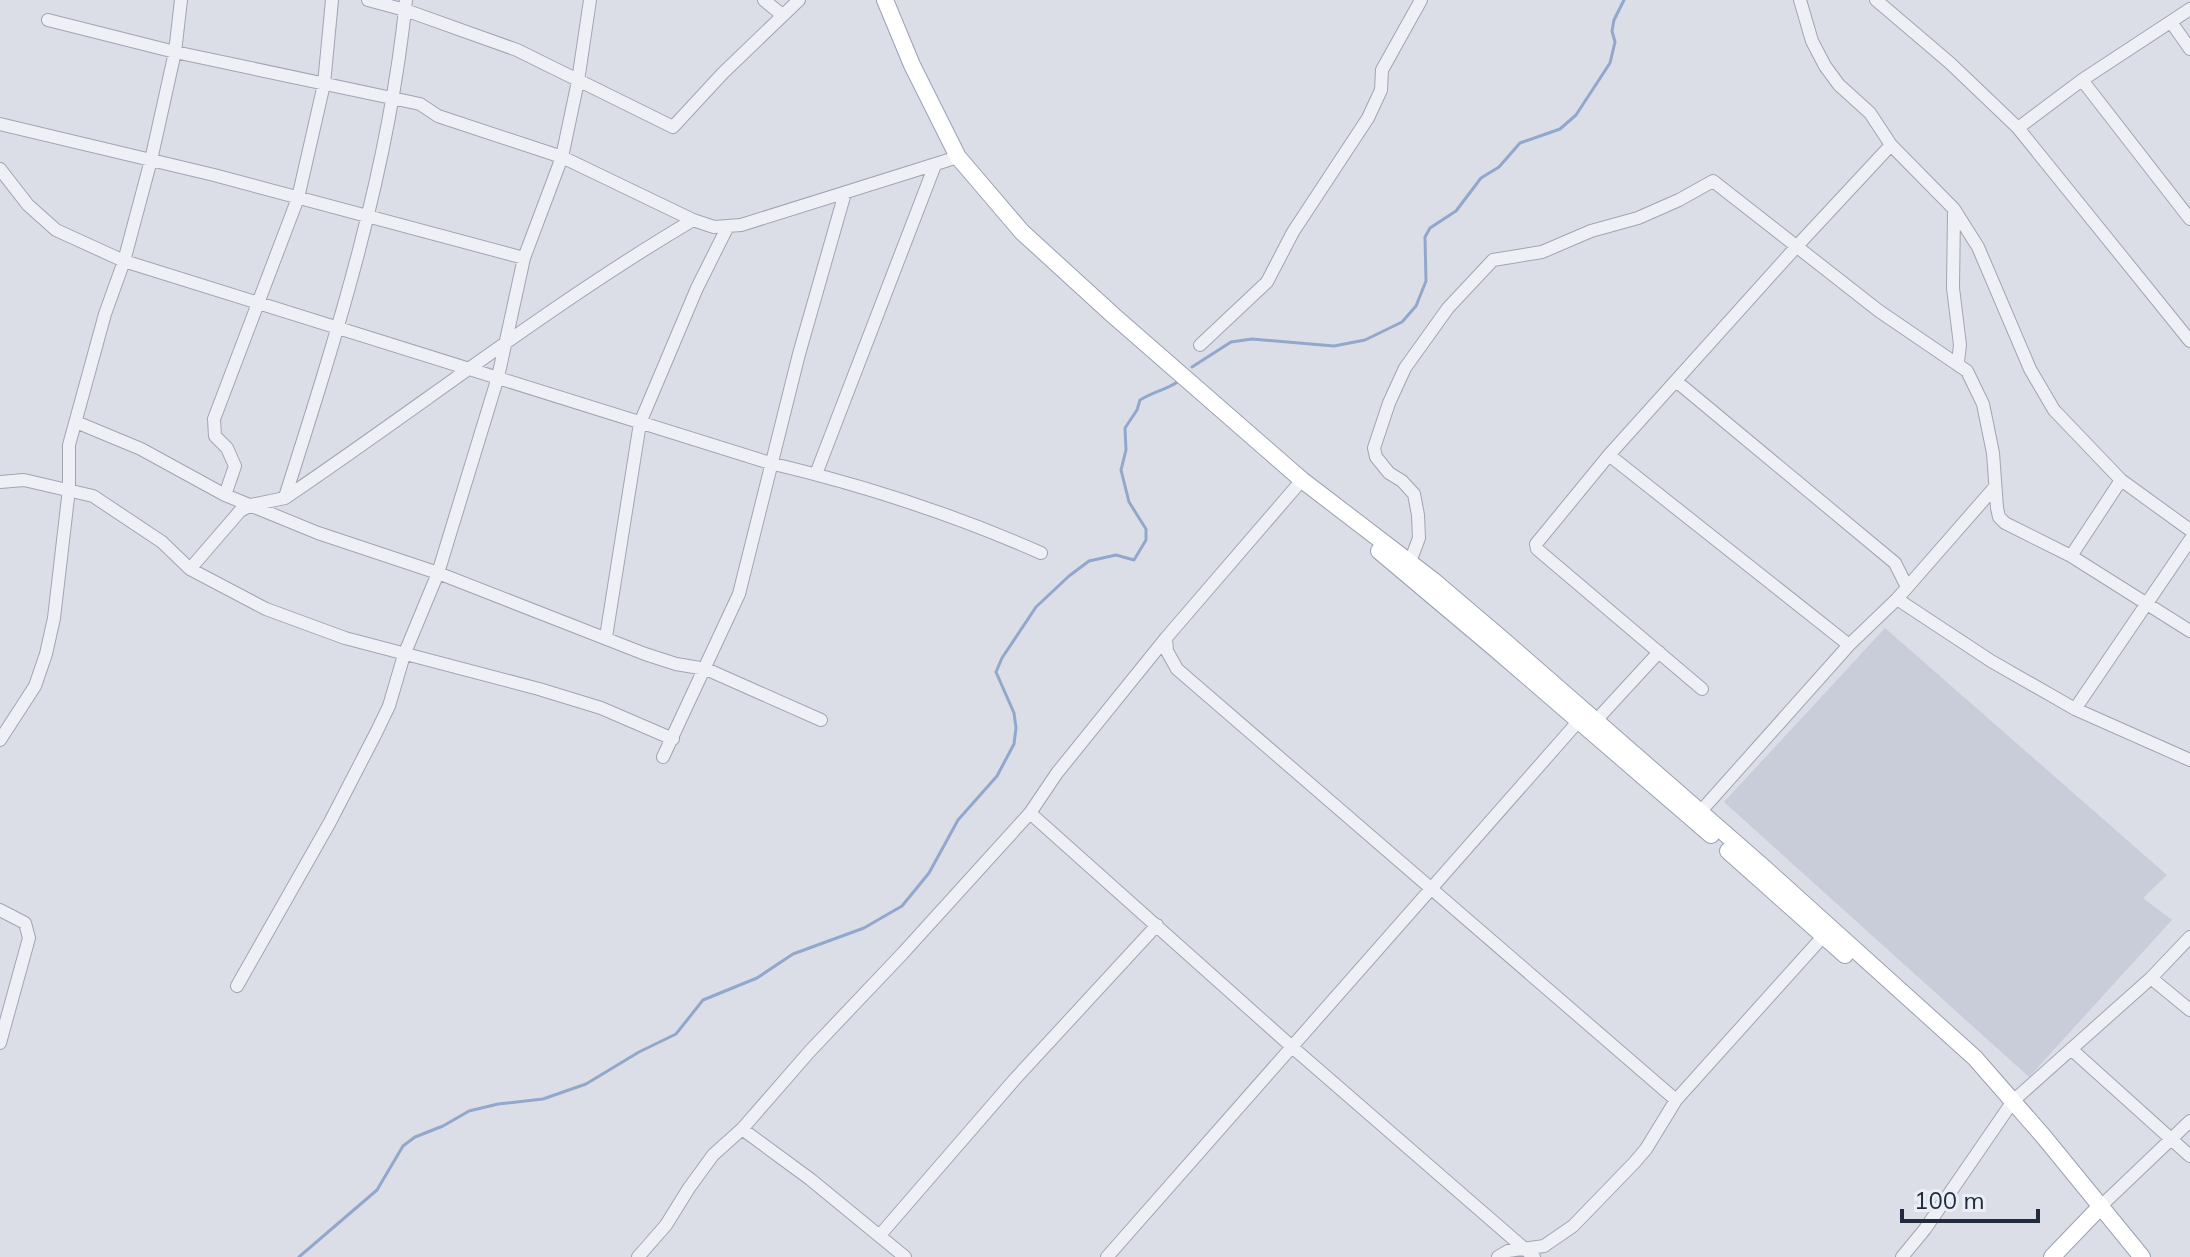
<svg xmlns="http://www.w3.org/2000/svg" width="2190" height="1257" font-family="Mulish,sans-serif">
<rect width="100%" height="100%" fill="#dbdee7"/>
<path fill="#c9cdd9" d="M1885,628L2167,875L2143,898L2172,920L2029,1077L1724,802Z"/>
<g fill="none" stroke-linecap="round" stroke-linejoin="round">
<path stroke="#91a8cc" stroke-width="3" d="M1192,367L1231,342L1252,339L1334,346L1365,340L1402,322L1416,306L1426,281L1425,237L1430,228L1456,211L1481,178L1499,167L1520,143L1560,129L1576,115L1610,63L1615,42L1612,31L1614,20L1624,0
M299,1257L377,1190L403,1146L415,1137L443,1126L469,1111L498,1104L543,1099L586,1084L639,1052L676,1034L703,1000L757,978L793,954L864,928L902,906L929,873L958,820L997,776L1014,744L1016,728L1014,713L996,672L1002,658L1036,607L1069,576L1089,561L1116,555L1134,560L1146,540V529L1129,502L1121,470L1126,450L1125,428L1137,410L1140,400C1155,391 1166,390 1179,381"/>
<g stroke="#a0a5b1" stroke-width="14">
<path id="minor" d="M368,0L405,10L517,50L673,127L723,73L799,0
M764,0L781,14
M1800,0L1812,41L1825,66L1839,85L1870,113L1891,145L1954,209L1978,247L2030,369L2054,410L2121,480L2190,530
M1876,0L1950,63L2018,128L2190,341
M48,20L175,52L420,104L438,116L562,157L693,220L714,227L741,225L958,157
M2171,22L2190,49
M2082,80L2190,9
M0,124L214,175L524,258
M2018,128L2082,80L2190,219
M0,169L28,205L56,230L124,261L770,463C863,485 953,514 1041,553
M1954,213L1953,288L1960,345L1958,362
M1200,345L1267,282L1293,232L1368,118L1381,90L1382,70L1421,0
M1676,381L1895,563L1907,587
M76,422L141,449L225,495L318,533L438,573L645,654L676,664L706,669L821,720
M1609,455L1849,645
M816,474L935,165
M1302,480L1166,638L1167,651L1177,669L1676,1100
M0,482L24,480L93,496L162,542L190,569L266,609L345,638L539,689L601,708L673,739
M225,495L235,466L227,448L215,436L214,419L298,198L324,84L332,0
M285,497C337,334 389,171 406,0
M2071,556L2121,480
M1410,562L1419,538L1418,515L1414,494L1402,481L1389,473L1376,457L1374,448L1389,403L1405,368L1448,308L1493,260L1542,252L1591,231L1638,218L1679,200L1713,181L1879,311L1967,371L1983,404L1993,453L1997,508L1999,517L2005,523L2071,556L2190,631
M190,569L240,511L251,505L285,498C421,406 551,304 693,220
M1897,599L1991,661L2075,709L2190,760
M606,637L640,423L697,288L728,226
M1702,689L1537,549L1536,544L1609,455L1797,246L1891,145
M2075,709L2190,540
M1590,727L1659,652
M0,740L35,686L46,654L54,618L69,489V445L105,314L124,261L151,160L175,52L181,0
M663,757L739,594L799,354L845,193
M1701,811L1849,645L1897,599L1994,488
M1030,813L1291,1046L1534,1257
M0,910L25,923L29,938L0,1043
M2151,978L2190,1010
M237,986L330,822L376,733L389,706L404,655L438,573L498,377L524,258L562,157L578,81L590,0
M2071,1049L2190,1156
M742,1129L810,1179L905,1257
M2101,1206L2190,1121
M880,1235L1015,1079L1157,925
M638,1257L666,1225L689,1188L713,1155L742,1129L810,1051L903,953L1030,813L1057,773L1166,638
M1107,1257L1583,716
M1498,1257L1508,1251L1544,1246L1573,1226L1634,1163L1646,1149L1676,1100L1827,932
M1902,1257L1925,1229L2013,1101L2151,978L2190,937"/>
</g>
<g stroke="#99a1b4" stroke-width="18">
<path id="major" d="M885,0L912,65L958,157L1022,232L1114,316L1302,480L1434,581L1501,638L1761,865L1975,1058L2044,1137L2142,1257
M1379,551L1493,647L1711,835
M1728,851L1845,955
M2052,1257L2101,1206"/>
</g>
<use href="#minor" stroke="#eef0f5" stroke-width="12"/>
<use href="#major" stroke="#fff" stroke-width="16"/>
</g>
<path d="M1902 1209v12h136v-12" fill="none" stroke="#232b3e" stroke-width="4"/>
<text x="1914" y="1209" font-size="24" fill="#232b3e" stroke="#eaeef5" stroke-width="6" paint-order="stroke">100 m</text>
</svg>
